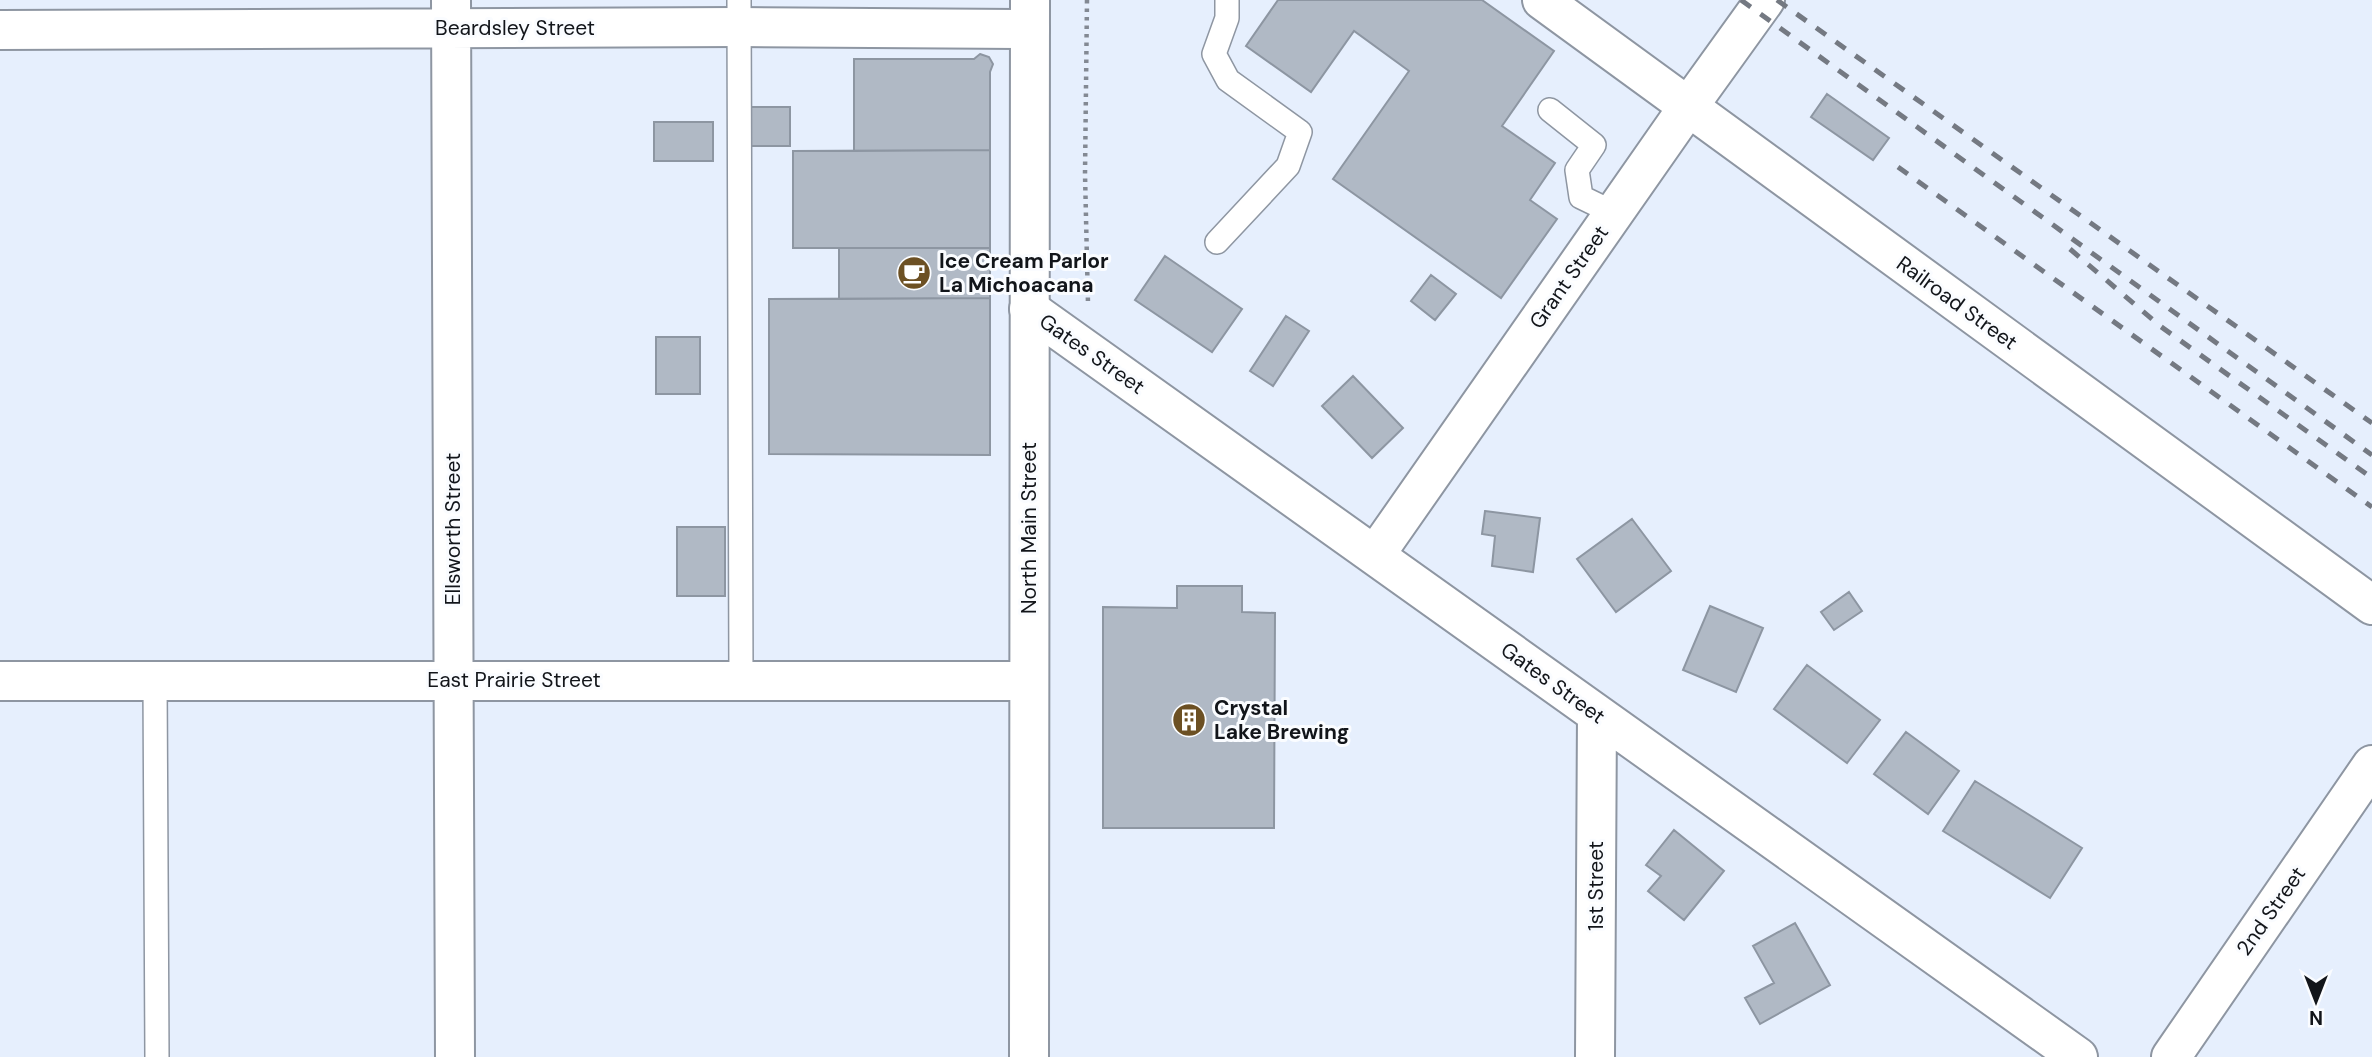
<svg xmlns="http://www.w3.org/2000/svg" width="2372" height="1057" font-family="'DM Sans',sans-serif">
<rect width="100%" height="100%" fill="#e6effd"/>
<path fill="#b0b9c5" stroke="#8d96a2" stroke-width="2" d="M1278,0H1482L1554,51L1502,126L1555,163L1530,200L1557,219L1501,298L1333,179L1409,71L1354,31L1311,92L1246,46Z
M980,54L989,57L993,64L990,72V150L854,151V59H974Z
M1827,94L1889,138L1873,160L1811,117Z
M744,107H790V146H744Z
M654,122H713V161H654Z
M990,150V248H793V151Z
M839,248H990V298L839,299Z
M1165,256L1242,309L1212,352L1135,300Z
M1431,275L1456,294L1435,320L1411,301Z
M990,298V455L769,454V299Z
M1286,316L1309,331L1273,386L1250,371Z
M656,337H700V394H656Z
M1353,376L1403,428L1372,458L1322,406Z
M1485,511L1540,518L1533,572L1492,566L1495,536L1482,534Z
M1632,519L1671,571L1616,612L1577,559Z
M677,527H725V596H677Z
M1177,586H1242V612L1275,613L1274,828H1103V607L1177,608Z
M1849,592L1862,611L1834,630L1821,612Z
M1710,606L1763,628L1736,692L1683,670Z
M1807,665L1880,720L1847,763L1774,709Z
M1906,732L1959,771L1928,814L1874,774Z
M1975,781L2082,848L2050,898L1943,831Z
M1674,830L1724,871L1684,920L1648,891L1661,876L1646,865Z
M1795,923L1830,985L1760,1024L1745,998L1774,983L1753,946Z"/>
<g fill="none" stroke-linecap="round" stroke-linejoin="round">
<g stroke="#8e96a2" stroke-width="26">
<path id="service" d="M739,0L741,680
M1550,110L1594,145L1577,170L1581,197L1614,213
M1217,242L1288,166L1300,132L1228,80L1214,54L1227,18V0
M155,680L157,1057"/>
</g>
<g stroke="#8e96a2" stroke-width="42">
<path id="minor" d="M451,0L455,1057
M1542,0L2372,605
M0,30L739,27L1030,29
M1029,309L2078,1057
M1375,555L1688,107L1765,0
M0,681H1028
M1595,1057L1597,715
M2171,1057L2372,765"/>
</g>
<g stroke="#8e96a2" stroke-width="42">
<path id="tertiary" d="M1029,1057L1030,0"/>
</g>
<path stroke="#838993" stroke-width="4.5" stroke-dasharray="3.5 5" stroke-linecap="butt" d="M1087,0L1085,174L1088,304"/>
<use href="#service" stroke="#fff" stroke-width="23"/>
<use href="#minor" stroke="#fff" stroke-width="38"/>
<use href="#tertiary" stroke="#fff" stroke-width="38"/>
<path stroke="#747982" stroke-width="5" stroke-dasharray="12 12" stroke-linecap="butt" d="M1741,0L2372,455
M1777,0L2372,423
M1898,167L2372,507
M2070,249L2160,326L2372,478"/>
</g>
<defs>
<g id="cafe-disc" transform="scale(1.75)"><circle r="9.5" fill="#6c5023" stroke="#fafcff"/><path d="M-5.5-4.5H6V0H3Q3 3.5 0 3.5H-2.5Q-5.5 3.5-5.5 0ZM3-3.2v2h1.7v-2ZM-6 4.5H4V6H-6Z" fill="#fff"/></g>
<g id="building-disc" transform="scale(1.75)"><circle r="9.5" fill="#6c5023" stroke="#fafcff"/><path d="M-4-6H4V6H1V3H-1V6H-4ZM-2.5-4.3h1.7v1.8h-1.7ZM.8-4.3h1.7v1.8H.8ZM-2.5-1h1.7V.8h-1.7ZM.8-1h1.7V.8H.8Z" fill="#fff"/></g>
</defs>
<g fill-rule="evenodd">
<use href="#cafe-disc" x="914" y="273"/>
<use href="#building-disc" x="1189" y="720"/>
</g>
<g text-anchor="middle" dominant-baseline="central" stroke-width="6" stroke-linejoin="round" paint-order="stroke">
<g font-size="21" fill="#12151a" stroke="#fafcff">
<text x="515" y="28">Beardsley Street</text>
<text transform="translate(1569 277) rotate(-55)">Grant Street</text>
<text transform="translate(1957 303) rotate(36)">Railroad Street</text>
<text transform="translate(1092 354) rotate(35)">Gates Street</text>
<text transform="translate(1029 528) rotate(-90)">North Main Street</text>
<text transform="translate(453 529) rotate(-90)">Ellsworth Street</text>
<text x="514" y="680">East Prairie Street</text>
<text transform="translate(1553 683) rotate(36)">Gates Street</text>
<text transform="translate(1596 886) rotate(-90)">1st Street</text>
<text transform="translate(2271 911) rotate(-55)">2nd Street</text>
</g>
<g font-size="21" font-weight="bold" fill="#12151a" stroke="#fafcff" text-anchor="start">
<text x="939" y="261">Ice Cream Parlor<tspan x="939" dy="24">La Michoacana</tspan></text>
<text x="1214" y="708">Crystal<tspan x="1214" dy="24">Lake Brewing</tspan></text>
</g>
</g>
<g transform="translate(2316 1001) rotate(180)" stroke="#fafcff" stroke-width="5" paint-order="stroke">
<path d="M0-5L12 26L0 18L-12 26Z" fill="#12151a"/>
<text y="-10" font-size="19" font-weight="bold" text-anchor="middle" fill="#12151a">N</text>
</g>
</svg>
